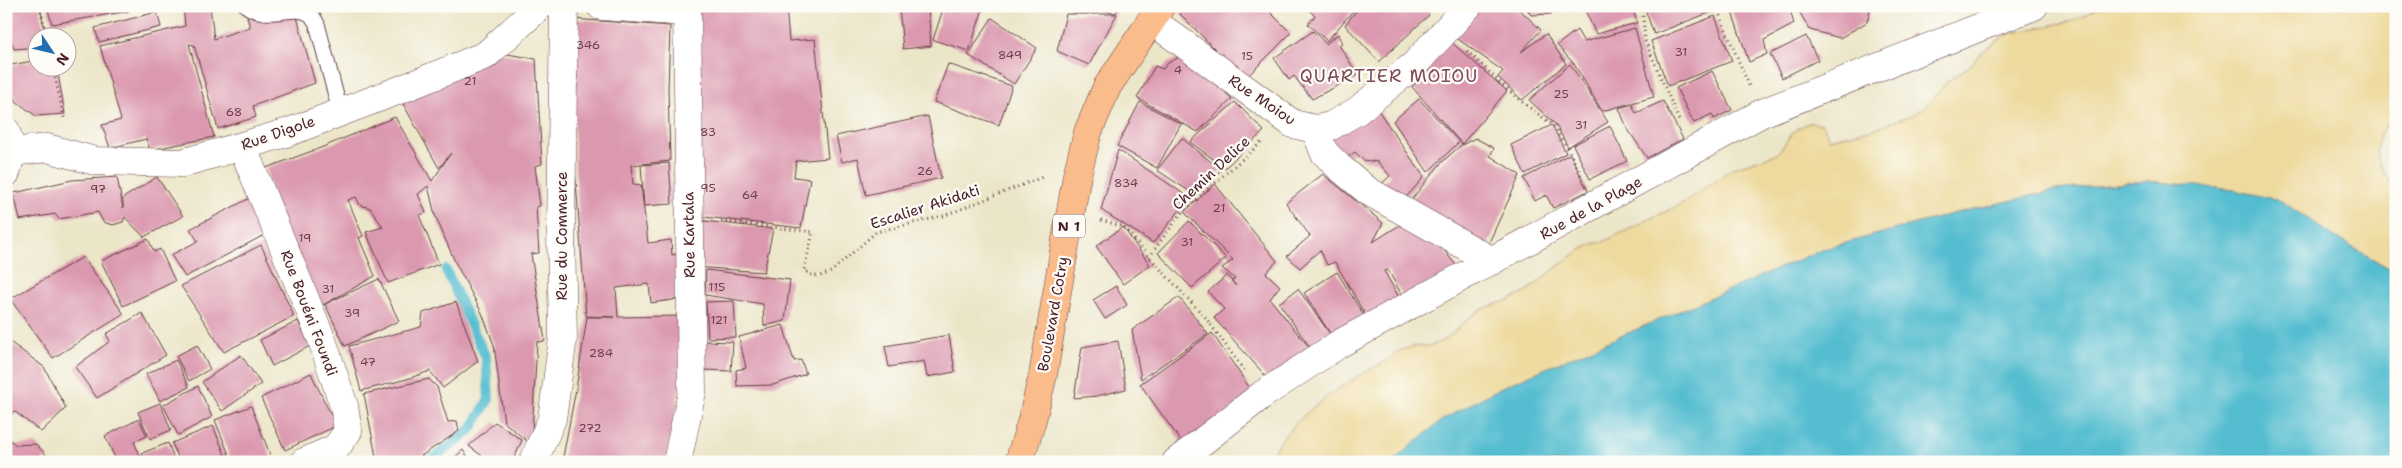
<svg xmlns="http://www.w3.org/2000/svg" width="2402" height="468" font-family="'Shantell Sans',sans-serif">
<rect width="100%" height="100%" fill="#fdfcf7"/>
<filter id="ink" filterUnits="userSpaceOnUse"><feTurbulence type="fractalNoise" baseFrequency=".02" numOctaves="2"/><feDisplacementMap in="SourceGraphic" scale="10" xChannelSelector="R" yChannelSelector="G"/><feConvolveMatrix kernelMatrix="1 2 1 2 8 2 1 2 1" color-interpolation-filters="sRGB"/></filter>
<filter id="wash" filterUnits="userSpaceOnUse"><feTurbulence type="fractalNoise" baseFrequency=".0096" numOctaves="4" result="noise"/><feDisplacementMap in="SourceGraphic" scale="20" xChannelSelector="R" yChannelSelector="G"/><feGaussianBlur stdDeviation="1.12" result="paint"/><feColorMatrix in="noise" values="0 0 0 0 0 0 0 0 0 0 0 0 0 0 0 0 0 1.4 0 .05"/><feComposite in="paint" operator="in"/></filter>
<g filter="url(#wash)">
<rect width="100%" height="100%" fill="#ece6c9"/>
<path fill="#eeda9e" stroke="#9c7c64" d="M2109,6H2396V117C2391,122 2382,129 2380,135C2372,156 2383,175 2396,190V272L2341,241L2281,201L2235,190L2147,181L2057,190L1952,214L1824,249L1500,388L1442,420L1392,462H1268C1288,419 1341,384 1381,364C1388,361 1393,355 1400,351C1413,344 1423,348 1433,345C1452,339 1463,320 1479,311C1492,304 1508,302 1521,295C1542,282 1581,242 1603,242L1685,202L1733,168L1777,154L1796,129L1809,123L1823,124L1829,139L1873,129L1916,113L1928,104L1947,82L1971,65L1980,54L1999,39L2012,33L2072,21L2099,8Z"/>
<path fill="#54bdd0" stroke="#4f6e7e" d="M2147,181L2235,190L2281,201L2341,241L2396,272V462H1392L1442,420L1500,388L1824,249L1952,214L2057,190Z"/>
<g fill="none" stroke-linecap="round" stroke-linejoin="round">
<path stroke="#54bdd0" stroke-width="10" d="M426,462L435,458L471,429L489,399L486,358L446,270"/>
</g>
<g id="blocks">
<path fill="#db99af" d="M6,6H40L46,38H38V47L14,49L9,33H6Z
M47,6H128L129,11L52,24Z
M183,6H210L214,39L250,27L247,17L294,6L315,83L253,106L256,117L218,129L194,45L189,44L214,137L150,150L146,139L110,148L102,125L121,120L100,46L185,26Z
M697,6H786L789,41L815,39L828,158L796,161L794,177L810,179L801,228L696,216Z
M928,6L931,46L903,49L899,7Z
M944,6H984L969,51L933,40Z
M1090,6H1120L1116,13L1088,9Z
M1188,6H1264L1291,33L1245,79L1180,14Z
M1305,6H1357L1327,41L1308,24L1315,16Z
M1360,6H1421L1429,15L1379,62L1345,25Z
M1479,6H1516L1541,30L1521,52L1546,34L1566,64L1522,100L1498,77L1503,71L1455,37Z
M1525,6H1559L1551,14L1531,15Z
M1569,6H1632L1637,23L1596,34L1584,8L1574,12Z
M1644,6H1712L1714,11L1654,34Z
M1730,6H1789L1794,24L1764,40L1767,54L1749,62Z
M1796,6H1871L1867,22L1840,38L1810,30Z
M1937,6H1953V7L1938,11Z
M157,12L161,27L99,42L95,28Z
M1066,14H1117L1089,65L1057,51Z
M1715,16L1732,61L1668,86L1651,41Z
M992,18L1037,48L1014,84L968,55Z
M572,19L670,26L668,89L670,161L631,165L633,184L641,185L648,243L671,240L672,255L677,254L679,299L651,303L649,284L616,288L618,317L684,316L678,405L665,462H562L576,389L587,317H615L586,316L575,168Z
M1635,28L1654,97L1602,111L1574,64L1557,45L1577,30L1584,42Z
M1313,31L1326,44L1338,34L1342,43L1339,45L1358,75L1312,99L1294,76L1289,80L1274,58Z
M1806,36L1818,60L1782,78L1770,54Z
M1450,41L1507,91L1462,144L1412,87Z
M496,52L536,59L542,164L535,166L540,206L536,207L539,253L531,254L545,341L537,342L532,433L527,441L504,422L494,345L482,313L455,262L435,215L428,186L418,194L426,213L419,215L439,264L388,283L366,232L383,227L370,208L360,205L356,197L348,200L363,236L359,238L375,276L323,305L281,227L266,168L323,147L395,117L432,181L451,153L439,168L402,102Z
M1181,56L1208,75L1232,99L1198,132L1137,98L1155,66L1163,69L1168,63Z
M38,60V68H57L65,114L36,116L16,101L6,66Z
M948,64L1012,86L999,125L934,102Z
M1570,64L1608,122L1568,147L1556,125L1529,100Z
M1712,71L1732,110L1714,119L1712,114L1694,123L1676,88Z
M1419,99L1459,142L1428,172L1393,121Z
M1663,101L1683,139L1647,158L1627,128L1619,108L1632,104L1636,113Z
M1140,102L1181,124L1157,168L1117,146Z
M1235,102L1264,131L1225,168L1190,142Z
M1378,110L1424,177L1400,204L1378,187L1390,176L1378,162L1363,160L1355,152L1338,164L1321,140Z
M928,116L941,178L866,195L858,158L842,162L836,136Z
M1552,125L1566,153L1525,174L1511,145Z
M1610,126L1627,161L1590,179L1573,145Z
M1182,138L1221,170L1195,195L1157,170Z
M1475,138L1494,148L1490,156L1520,175L1486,249L1407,205L1441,163L1460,146Z
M1118,150L1190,198L1153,243L1101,210Z
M1570,154L1588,191L1553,208L1546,195L1535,201L1524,178Z
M669,163L672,204L644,206L641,165Z
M1323,174L1383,223L1373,242L1403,223L1441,246L1458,268L1403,297L1388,270L1384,271L1400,299L1366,316L1335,262L1327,265L1320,250L1300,268L1287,256L1310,236L1286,203Z
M117,177L123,208V198L157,177L183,216L144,237L125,217L123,222L113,225L103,222L98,212L59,219L55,214L20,220L14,193L72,180Z
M1215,184L1277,261L1266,273L1280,286L1270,299L1312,351L1270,381L1214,318L1224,309L1208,292L1227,275L1236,286L1232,281L1235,279L1222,268L1233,260L1184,212Z
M250,198L268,233L185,277L171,255L198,241L190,229Z
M696,220L773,229L764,272L694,267Z
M1189,221L1226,258L1192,288L1158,253Z
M1123,227L1150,265L1123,284L1096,246Z
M148,239L154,252L160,249L175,281L123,306L101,261Z
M261,245L294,316L224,352L181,286Z
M83,257L124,314L53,358L10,299Z
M706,270L790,280L785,321L764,326L763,304L705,295Z
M1337,272L1365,317L1333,338L1304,293Z
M379,279L399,321L345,346L325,304Z
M1116,286L1127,305L1105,319L1093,300Z
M1298,289L1331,335L1310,347L1279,303Z
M1179,297L1208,334L1141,379L1132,330Z
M734,301L736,337L708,338L706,302Z
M456,302L478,361L443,388L430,371L407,379L361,391L349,346L421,327L423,313Z
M142,313L166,355L97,398L75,367L110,341L106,334Z
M298,321L310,346L272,366L260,340Z
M783,325L794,361L801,360L806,374L773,385L737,386L736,370L746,368L739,337Z
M1212,333L1254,394L1183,444L1140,384Z
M949,335L955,372L927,377L924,361L889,367L885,346Z
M6,339L44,367L66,408L41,432L14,411L11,415L6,412Z
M704,341L733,342L731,371L704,370Z
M1118,341L1126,389L1097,396L1074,398L1082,347Z
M197,345L210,369L189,381L176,356Z
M241,355L261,384L222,411L202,382Z
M176,360L189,387L160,401L146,374Z
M311,373L336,426L285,450L261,398Z
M429,379L437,387L448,422L457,421L459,431L412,462H377L364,394Z
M198,386L212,417L178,435L163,405Z
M160,403L171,430L150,439L138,412Z
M251,406L273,462H232L215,420Z
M139,419L147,436L134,442L143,462H117L105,436Z
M495,422L522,440L513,462H490L469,446Z
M213,426L228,462H180L172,443Z
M6,437L16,445L36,444L47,456L42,462H6Z
M168,443L175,462H146L142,453Z
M463,450L471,462H450Z"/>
</g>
</g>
<g filter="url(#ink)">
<use href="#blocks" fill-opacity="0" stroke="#623d43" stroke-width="1"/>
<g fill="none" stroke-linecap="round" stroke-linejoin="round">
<g stroke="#623d43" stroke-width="17">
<path id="service" d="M247,6C268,21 294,3 310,14C313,16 315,21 317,24L340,111"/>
</g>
<g stroke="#623d43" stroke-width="29">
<path id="minor" d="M601,6L687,12
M1151,20L1293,124L1315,129L1331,126L1357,111L1414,65L1468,6
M1315,129L1324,152L1339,167L1368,191L1492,261
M6,131L12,152L6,173
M242,146L322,340L344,406L348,431L336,448L304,462
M12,152L47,148L95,161L182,163L242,146L289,132L402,89L486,55L540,6
M533,462L552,419L563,338L561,233L564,6
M677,462L692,392L687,6
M1176,462L1262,395L1339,344L1762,113L2034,6"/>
</g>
<g stroke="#623d43" stroke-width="29">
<path id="primary" d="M1019,462L1032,420L1043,375L1077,175L1088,132L1107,87L1161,6"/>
</g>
<path stroke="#623d43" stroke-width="3" stroke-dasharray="1 4" stroke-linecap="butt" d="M40,6L47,38
M1642,6L1645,40L1680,123
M1716,6L1749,86
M1467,51L1517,98L1553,125L1569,151L1582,177
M53,68L65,121
M1101,220L1124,227L1149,257L1205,317L1244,370
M721,221L813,232L804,270L813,276H820L831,272L876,232L943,216L1045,176
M1149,257L1183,211L1263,141"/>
<use href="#service" stroke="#fff" stroke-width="15"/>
<use href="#minor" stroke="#fff" stroke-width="28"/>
<use href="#primary" stroke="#fabc8b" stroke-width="28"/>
</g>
</g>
<g text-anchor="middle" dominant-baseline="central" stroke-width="4.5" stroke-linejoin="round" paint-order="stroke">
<g font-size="12" fill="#6e3e4c">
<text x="588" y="45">346</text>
<text x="1681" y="52">31</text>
<text x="1010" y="55">849</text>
<text x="1247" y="56">15</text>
<text x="1178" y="70">4</text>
<text x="470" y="81">21</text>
<text x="1561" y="94">25</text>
<text x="234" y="112">68</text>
<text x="1581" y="125">31</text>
<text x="708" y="132">83</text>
<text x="925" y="171">26</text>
<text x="1126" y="183">834</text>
<text x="708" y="188">95</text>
<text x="98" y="189">97</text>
<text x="750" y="195">64</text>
<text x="1219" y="208">21</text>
<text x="305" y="238">19</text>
<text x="1187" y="242">31</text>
<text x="717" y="287">115</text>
<text x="328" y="289">31</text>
<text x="352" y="313">39</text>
<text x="719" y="320">121</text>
<text x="601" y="353">284</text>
<text x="368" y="362">47</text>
<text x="590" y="428">272</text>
</g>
<rect fill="#fdfcf7" stroke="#806168" stroke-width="1" x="1053" y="214.5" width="32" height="23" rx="4"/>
<g font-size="14" font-weight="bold" fill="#4a1f2b">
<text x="1069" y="226">N 1</text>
</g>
<g font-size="15" fill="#4a1f2b" stroke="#fdfcf7">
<text transform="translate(1262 100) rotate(34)">Rue Moiou</text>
<text transform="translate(278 133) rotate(-19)">Rue Digole</text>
<text transform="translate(1211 173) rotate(-43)">Chemin Delice</text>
<text transform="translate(925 207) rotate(-18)">Escalier Akidati</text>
<text transform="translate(1591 208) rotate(-29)">Rue de la Plage</text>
<text transform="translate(689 235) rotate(-91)">Rue Kartala</text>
<text transform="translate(562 236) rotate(-90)">Rue du Commerce</text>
<text transform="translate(309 313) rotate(69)">Rue Bouéni Foundi</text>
<text transform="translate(1053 314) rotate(-80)">Boulevard Cotry</text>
</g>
<g font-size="18" letter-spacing="1" fill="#7d4a59" stroke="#fdfcf7">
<text x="1389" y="76">QUARTIER MOIOU</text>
</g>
</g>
<rect width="2402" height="468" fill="none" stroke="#fdfcf7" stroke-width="25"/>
<g transform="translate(52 52) rotate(125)"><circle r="24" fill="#fdfcf7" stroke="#b5a4a5"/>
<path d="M0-4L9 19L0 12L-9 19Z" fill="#1f6fb2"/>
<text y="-8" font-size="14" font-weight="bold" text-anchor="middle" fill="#4a1f2b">N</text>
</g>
</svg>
